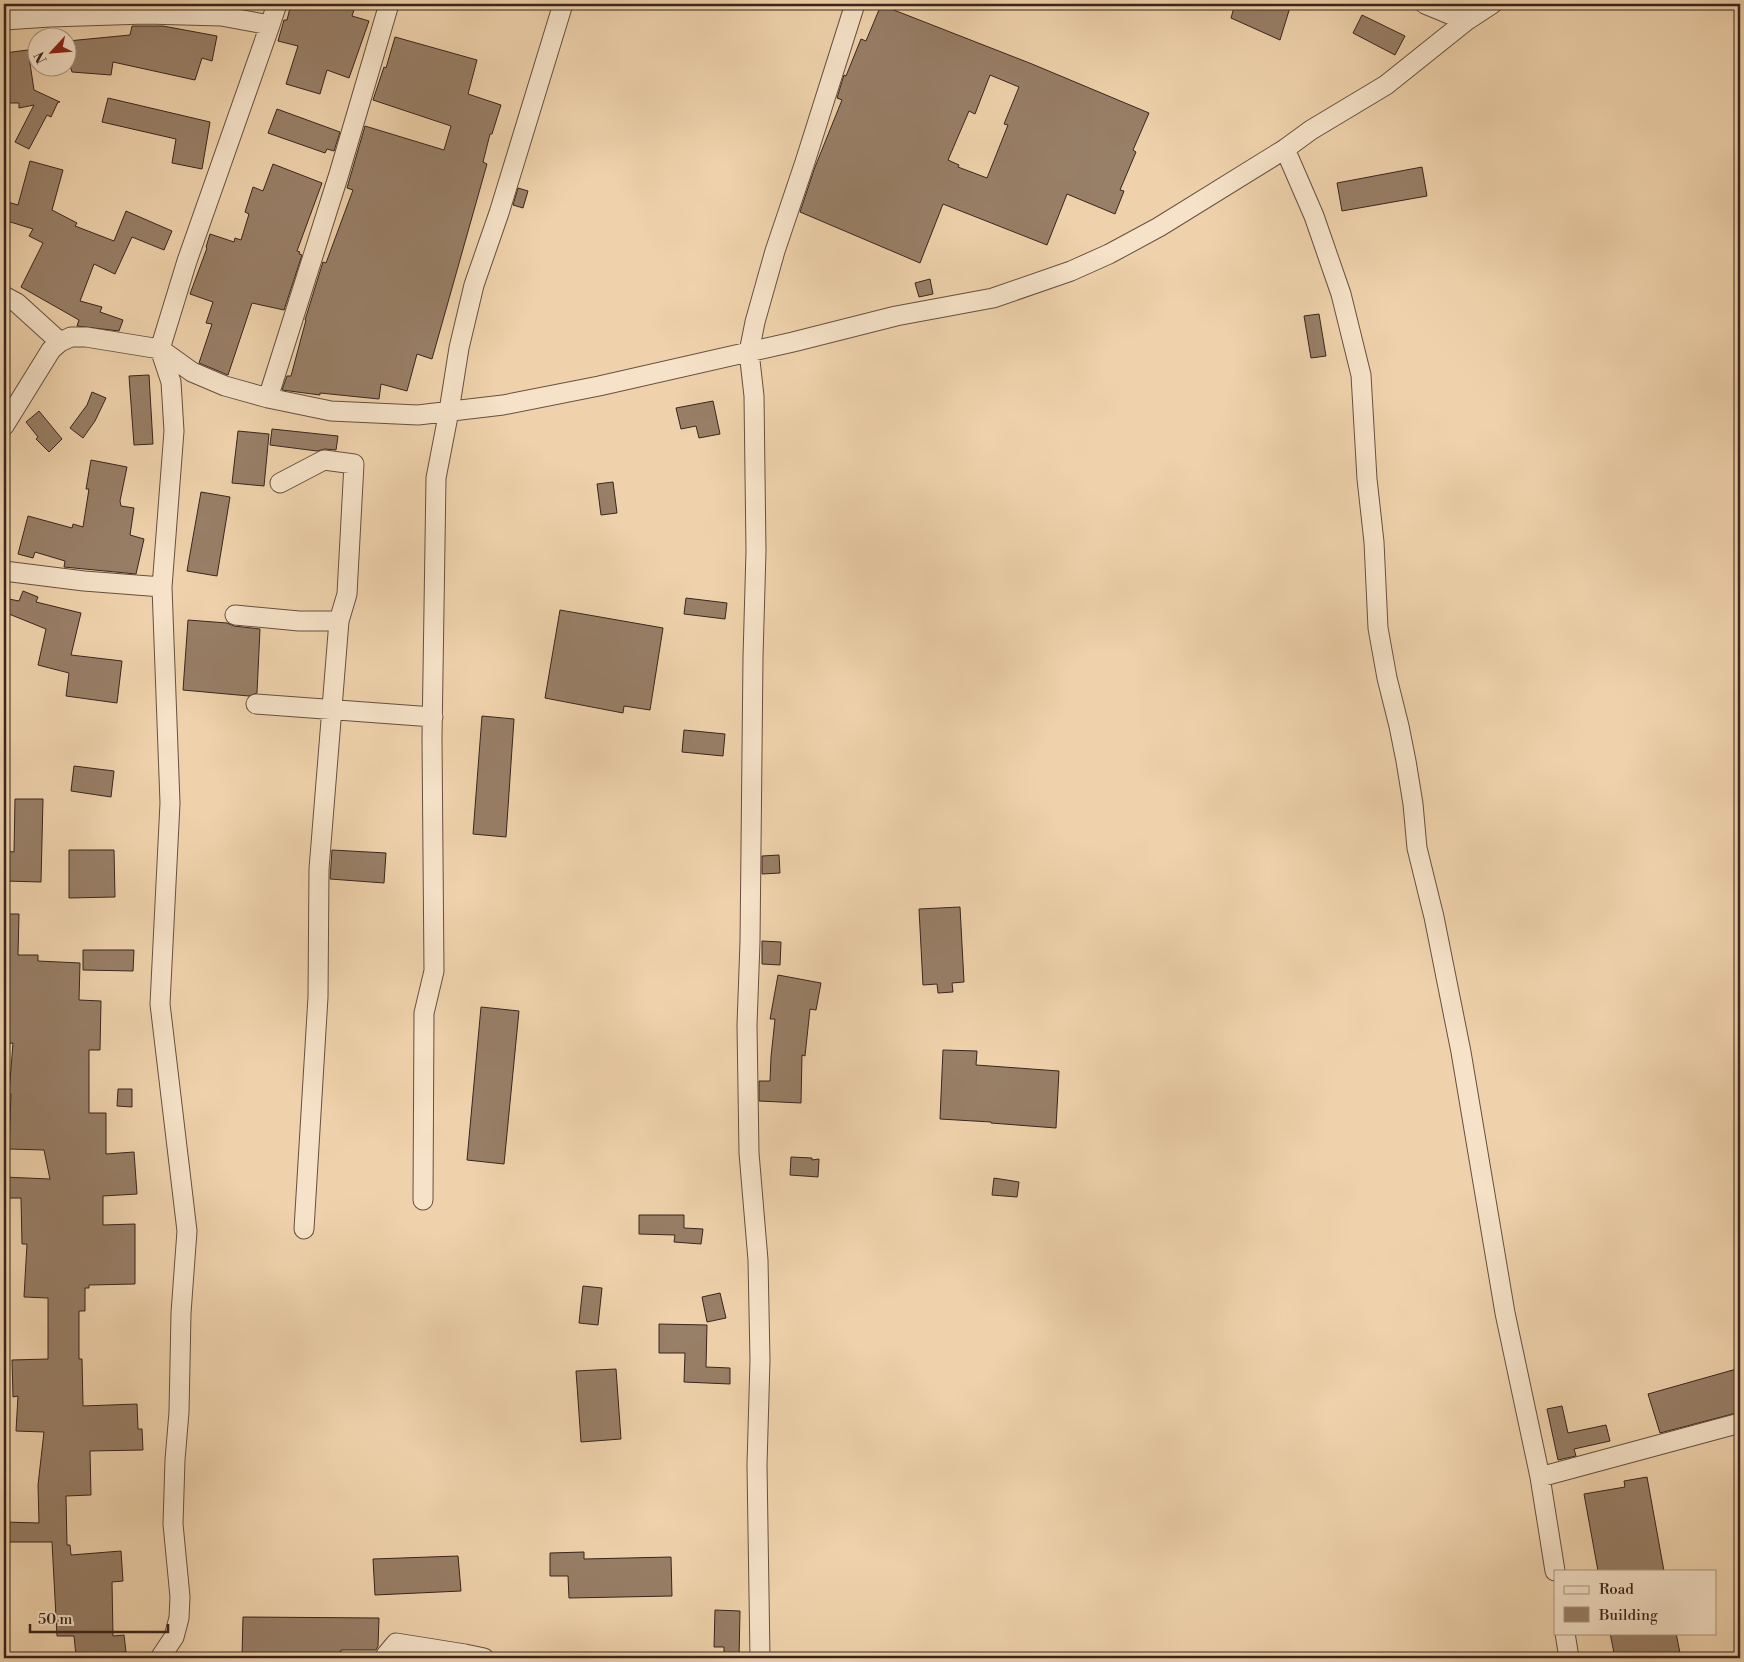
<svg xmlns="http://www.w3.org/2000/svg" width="1744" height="1662" font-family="'Libre Bodoni',serif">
<rect width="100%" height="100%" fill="#efd2ab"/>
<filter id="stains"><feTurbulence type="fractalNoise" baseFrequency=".004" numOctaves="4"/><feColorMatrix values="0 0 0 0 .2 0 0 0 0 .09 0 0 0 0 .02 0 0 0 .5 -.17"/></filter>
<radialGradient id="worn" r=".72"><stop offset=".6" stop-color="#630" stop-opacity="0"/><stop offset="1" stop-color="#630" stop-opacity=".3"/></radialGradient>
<path fill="#987f67" stroke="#39251d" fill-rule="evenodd" d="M291,4H356L352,16L369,21L349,78L327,70L320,94L286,84L298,46L278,41L284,20H287Z
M1235,4H1291L1280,40L1231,18Z
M881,5L1032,64L1149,113L1133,150L1136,152L1120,190L1124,191L1115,214L1067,194L1047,245L943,204L920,263L800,212L815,167L842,100L837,98L844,75L846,76L861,39L866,41ZM990,75L1019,87L1004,124L1008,125L987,178L958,167L959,165L948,160L969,111L975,114Z
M1362,15L1405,36L1395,55L1353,33Z
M132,26H163L217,36L212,61L202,58L195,80L113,62L111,75L72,72L68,59V41L130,35Z
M395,37L477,60L468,94L501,105L492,134H490L483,162L487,164L432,359L417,354L407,391L381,384L379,399L320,393V395L282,390L287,376H291L306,320H305L323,262L326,263L353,190L347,188L365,126L444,150L451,126L373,100L384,67L386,68Z
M28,50L34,90L60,102H58L51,117L47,115L29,149L15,142L34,105L19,108V103H4V53Z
M108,98L210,122L202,169L172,163L176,139L102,122Z
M277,109L340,132L334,151L327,149L325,153L268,133Z
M30,161L63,170L52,210L77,223L75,226L114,241L126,211L172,231L164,250L132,237L115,274L94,264L80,301L102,307L100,312L123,320L119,331L77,326L79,320L21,287L43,243L29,236L33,229L4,220V201L18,205Z
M273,164L322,183L297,251L300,252L299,254L302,255L284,310L252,303L228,375L199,363L212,324L206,323L213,302L190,294L207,248L206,247L210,234L234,242L235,238L241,240L249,214L245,212L253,187L263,191Z
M1422,167L1427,196L1342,211L1337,183Z
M518,188L528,191L523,208L513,205Z
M930,279L933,294L919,297L915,283Z
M1319,314L1326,356L1311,358L1304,316Z
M149,375L153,444L134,445L129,376Z
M92,392L106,398L95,421L83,438L70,428L87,405Z
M713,401L720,434L699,438L696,426L681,429L676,408Z
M39,411L62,439L49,452L36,439L38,437L26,422Z
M272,429L338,436L336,450L325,449L317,451L270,445Z
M238,431L269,434L264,486L232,483Z
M91,460L127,467L120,501L121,506L134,508L130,535L144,539L136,574L64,567L65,561L35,552L33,558L18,554L28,516L72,528L73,524L83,527L89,489H86Z
M613,482L617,513L601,515L597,484Z
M201,492L230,497L217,576L187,571Z
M23,591L38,597L36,602L81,613L71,655L122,661L117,703L66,696L69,673L38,665L46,629L4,612V598L19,601Z
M686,598L727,603L725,619L684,614Z
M560,610L663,628L650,710L624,706L623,713L545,698Z
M188,620L227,623L234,626L260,629L257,693L249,696L183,690Z
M482,716L514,719L506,837L473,834Z
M684,730L725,734L723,756L682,752Z
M74,766L114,771L111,797L71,791Z
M15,799H43L41,882L4,881V851L14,852Z
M69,850H114L115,897L69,898Z
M332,850L386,853L384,883L330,879Z
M779,855L780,873L762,874V856Z
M960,907L964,982L952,983L953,992L938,993L937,984L923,985L919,909Z
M4,914H19L18,955H38V961L80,963L79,1000L101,1001L100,1050H89V1113H106V1154L134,1152L137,1194L103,1196V1225L135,1224V1284L89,1285V1288H85V1311H79V1359H82L83,1406L137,1404L138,1429H142L143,1450L90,1451L91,1495L66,1496L67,1545H70L71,1555L121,1551L123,1581L112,1582L113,1636L124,1635L126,1652L76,1656L74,1636H57L52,1542H4V1522L39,1523L38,1485L44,1432L16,1431L18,1396L13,1397L12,1360L48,1359V1298L24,1297L27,1244H22L21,1198H4V1177L50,1179L44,1150L9,1149L11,1094H9L13,1043L4,1044Z
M762,941L781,942L780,965L762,964Z
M83,950H134L133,971L83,970Z
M778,975L821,983L816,1010L810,1009L805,1056L802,1055L801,1103L759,1101V1081H770L771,1057L775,1019H770Z
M481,1007L519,1011L504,1164L467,1160Z
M943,1050L977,1051L976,1065L1059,1071L1056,1128L991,1123V1122L940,1119Z
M118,1089H132V1107L117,1106Z
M791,1157L812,1158V1160L819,1159L818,1177L790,1175Z
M994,1178L1019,1182L1017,1197L992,1195Z
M639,1215H684V1228L703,1229L701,1244L674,1242L675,1235L639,1234Z
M583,1286L602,1288L598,1325L579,1323Z
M720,1293L726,1318L707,1322L702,1297Z
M659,1324L707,1325L706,1367L730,1368V1384L684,1382L685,1353H659Z
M1740,1368V1412L1660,1433L1648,1394Z
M616,1369L621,1439L581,1442L576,1371Z
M1562,1406L1568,1433L1606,1425L1610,1441L1574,1449L1576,1456L1558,1460L1547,1409Z
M1647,1477L1664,1571H1598L1584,1494L1625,1487L1624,1481Z
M584,1552V1559L671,1557L672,1596L569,1598L568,1576H550V1553Z
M458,1556L461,1591L375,1595L373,1559Z
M715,1610L740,1611L739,1658H724V1647H714Z
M243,1617L379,1618L378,1646L376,1650H341L340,1658H242Z
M1610,1633H1676L1681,1658H1615Z"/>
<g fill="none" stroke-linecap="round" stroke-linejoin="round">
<g stroke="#665040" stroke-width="21">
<path id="minor" d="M1425,4L1466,21
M4,20L50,17L146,14L221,16L270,25L277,4
M1285,149L1314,216L1341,294L1361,375L1367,479L1374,542L1378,628L1387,678L1399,726L1406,761L1413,804L1417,848L1434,917L1461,1052L1505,1313L1540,1477L1555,1571
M4,296L17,303L60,342
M268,398L339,174L389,4
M4,426L51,350L60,342L71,337H86L160,349L192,372L225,386L268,398L331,411L418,415L503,405L599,386L793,342L896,316L993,298L1071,271L1109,254L1159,227L1285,149L1311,130L1386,85L1466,21L1492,4
M280,483L324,460L354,464L347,594L339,621L319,869L318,997L304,1229
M4,571L84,581L162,587
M235,615L299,621H339
M256,704L433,717
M423,1200L424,1013L434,971L432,738L436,478L449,411L459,348L474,285L499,213L563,4
M1540,1477L1740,1423
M1565,1633L1569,1658
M386,1655L396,1643L465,1654L484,1658
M160,1658L174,1637L179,1618L180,1597L173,1524L175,1460L179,1412L181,1313L187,1231L160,1004L170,803L162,587L174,431L171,382L160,349L187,261L270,25
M760,1658L757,1465L760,1360L758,1260L749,1153L747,1025L750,942L753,657L756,551L754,396L749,352L755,322L775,251L805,162L855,4"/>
</g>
<use href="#minor" stroke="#f5e2c8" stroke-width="19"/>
</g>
<rect width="1744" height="1662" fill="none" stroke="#efd2ab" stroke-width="20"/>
<rect x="5" y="5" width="1734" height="1652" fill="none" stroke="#39251d" stroke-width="2.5"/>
<rect x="10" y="10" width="1724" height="1642" fill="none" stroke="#39251d"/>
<rect x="1554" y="1570" width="162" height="65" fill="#f5e2c8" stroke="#aa9684"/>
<rect x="1564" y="1586" width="25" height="8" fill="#f5e2c8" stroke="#aa9684"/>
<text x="1599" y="1594" font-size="15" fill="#39251d">Road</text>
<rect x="1564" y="1607" width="25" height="15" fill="#987f67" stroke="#aa9684"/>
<text x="1599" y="1620" font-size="15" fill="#39251d">Building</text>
<g transform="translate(52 52) rotate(244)"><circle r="24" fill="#f5e2c8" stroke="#aa9684"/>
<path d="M0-4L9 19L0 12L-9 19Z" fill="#8f2418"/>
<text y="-8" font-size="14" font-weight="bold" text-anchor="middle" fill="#39251d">N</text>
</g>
<path d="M30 1624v8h138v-8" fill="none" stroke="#39251d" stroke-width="2.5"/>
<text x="38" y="1624" font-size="15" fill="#39251d" stroke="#f5e2c8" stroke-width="4" paint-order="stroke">50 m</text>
<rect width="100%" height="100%" filter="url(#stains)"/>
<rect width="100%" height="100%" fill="url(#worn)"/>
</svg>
